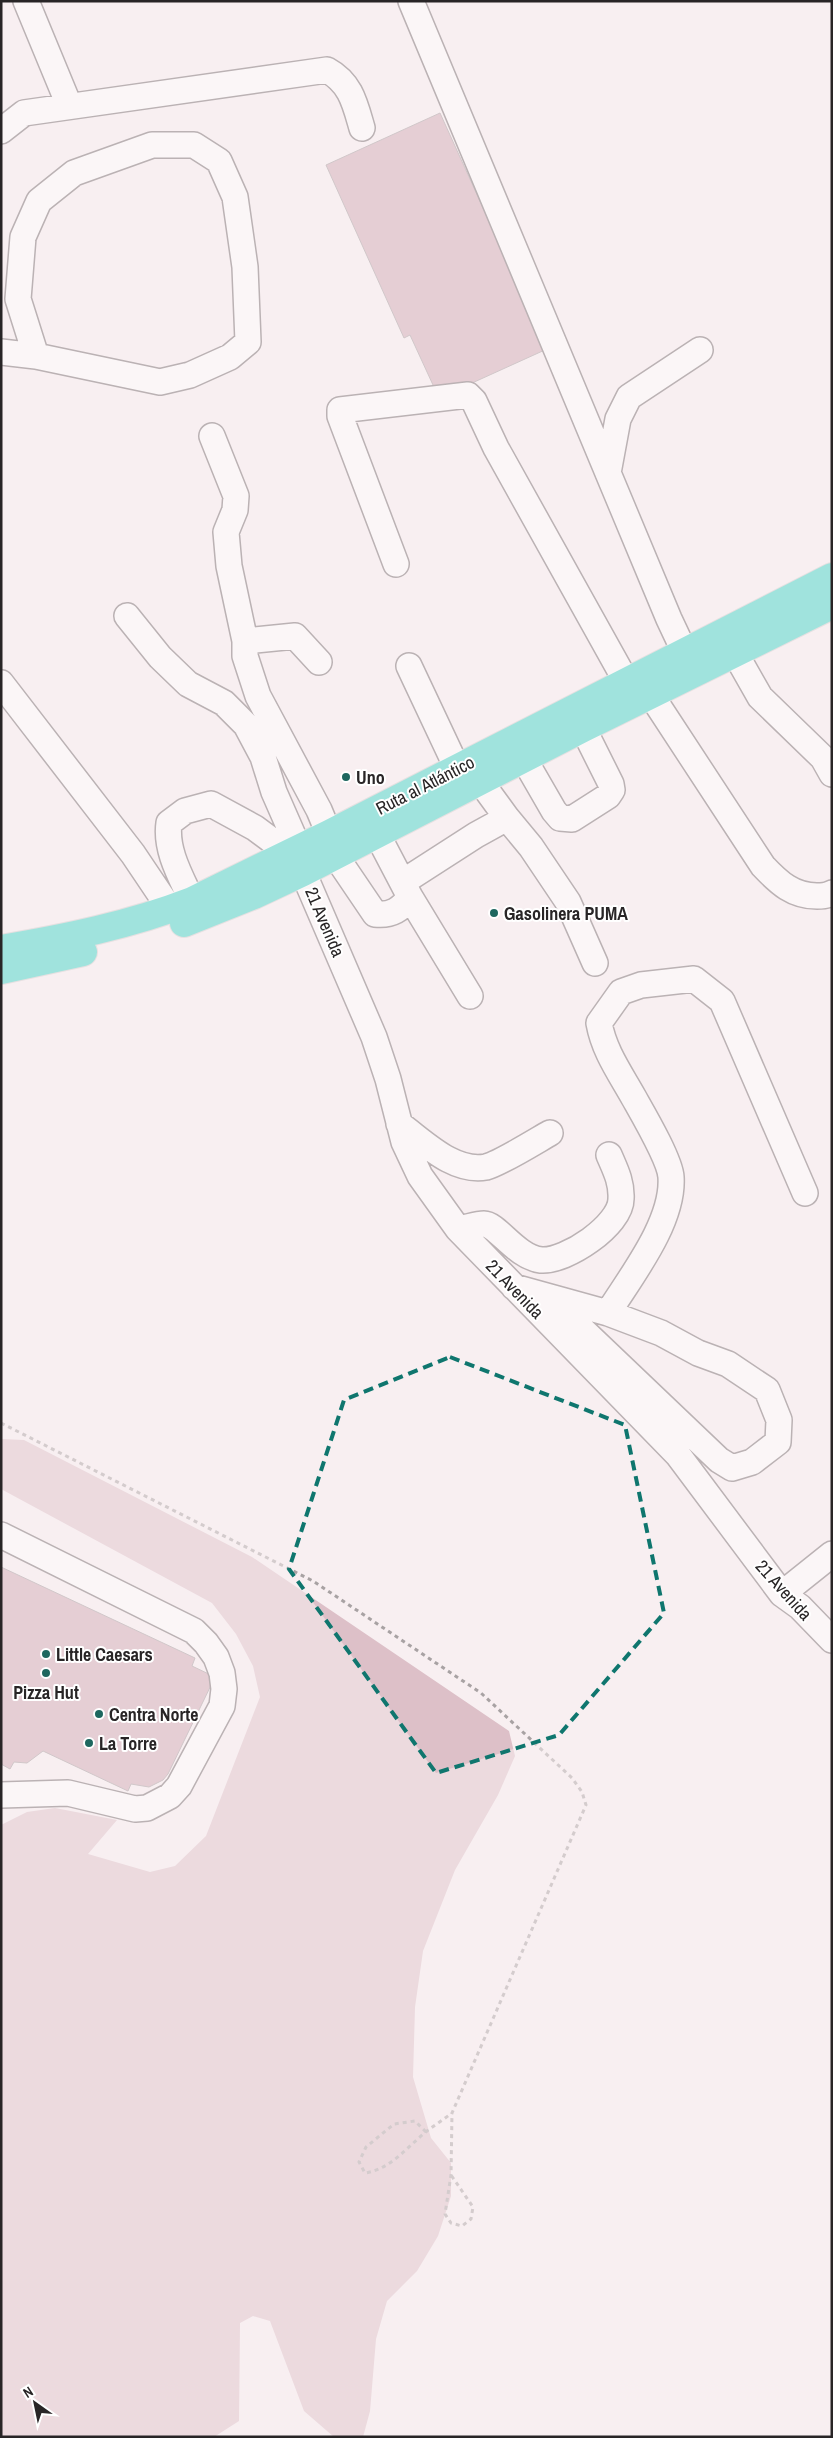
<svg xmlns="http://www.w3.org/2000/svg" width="833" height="2438" font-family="'Archivo Narrow',sans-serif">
<rect width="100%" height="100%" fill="#f8eff1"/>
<path fill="#ddc0c8" d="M1,1439L24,1440L252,1557L509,1731L515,1756L498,1795L455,1870L423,1951L415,2007L413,2077L431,2138L451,2163V2196L438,2236L417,2271L387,2301L376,2339L370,2411L363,2437H334L304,2411L270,2321L253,2316L240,2323L239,2421L214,2437H1V1825L27,1812L55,1808L117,1820L88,1854L150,1872L175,1866L206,1836L260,1697L253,1666L236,1634L212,1603L1,1489Z"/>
<path fill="#cfa6b2" stroke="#a1989a" d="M440,113L547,349L439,398L410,335L404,338L326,165Z
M1,1567L195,1658L192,1666L215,1677L168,1774L163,1780L149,1787L131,1784L128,1791L43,1751L27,1763L14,1762L10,1769L1,1764Z"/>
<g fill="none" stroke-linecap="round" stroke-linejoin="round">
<g stroke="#71696b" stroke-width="28">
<path id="minor" d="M26,1L69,105
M411,1L669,619L685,653
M1,131L24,113L327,70C351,83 355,104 362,128
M1,352L36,356L160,382L190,375L230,357L248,342L245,267L235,197L219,161L194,145H152L74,173L39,201L23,237L18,299L36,356
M212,436L236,496L235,510L226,532L229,566L245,641V656L258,696L319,810L329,834
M608,473L618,419L629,397L700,350
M396,564L340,416V410L468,395L474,401L496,448L627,683
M127,616L160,657L188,684L224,703L246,725L263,757L274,792L299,849
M245,641L295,636L319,662
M735,653L760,697L823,758L832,774
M409,666L457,768
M1,683L133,854L170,909
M651,695L763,866C779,883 793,896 817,896C822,896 827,896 832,893
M524,759L554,811L560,818L572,819L608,796L612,790L611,784L583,728
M507,818L531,847L568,902L595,963
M335,855L375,914C392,916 401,909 410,897L377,834
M303,872L374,1037L388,1079L404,1142L420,1176L458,1229L678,1455L782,1594L800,1607L832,1640
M403,882L476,835L507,818L480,781
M410,897L470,996
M192,901C181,877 165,850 169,823L185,811L211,804L255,828L290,854
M399,1124C423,1141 453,1173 486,1167C499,1164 536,1141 550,1133
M458,1229C466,1228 476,1224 484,1224C497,1224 516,1257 541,1260C566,1262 621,1225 621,1199C622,1182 615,1169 609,1155
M514,1287L608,1313L661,1333L698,1353L728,1364L767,1390L779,1420L778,1442L752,1462L732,1468L719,1460L548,1297
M608,1313C631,1276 674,1222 671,1177C670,1160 643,1114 634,1098C620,1073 604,1051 599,1023L621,992L641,985L694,979L722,1001L805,1193
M1,1535L194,1631L206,1643L216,1657L222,1673L224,1689L222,1706L179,1786L170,1796L147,1808L135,1809L68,1793L1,1795
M782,1594L832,1554"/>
</g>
<g stroke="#d0cfcf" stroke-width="30">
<path id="highway" d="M184,923L254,895L303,872L583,728L832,605
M1,949C66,938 130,925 192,901L329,834L832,577
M1,970L83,952"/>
</g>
<path stroke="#a8a2a3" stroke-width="3" stroke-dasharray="4 4" stroke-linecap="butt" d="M1,1423L313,1581L481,1693L572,1778L582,1792L586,1805L452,2113L451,2175L445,2214L451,2223L462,2226L471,2219L473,2207L451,2175
M426,2132L415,2121L394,2124L366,2147L359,2162L365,2173C391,2169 406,2148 427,2131C435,2125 444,2119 452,2113"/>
<use href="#minor" stroke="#fff" stroke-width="25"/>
<use href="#highway" stroke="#37d6c5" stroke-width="28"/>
</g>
<path d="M0 0H833V2438H0ZM450,1357L625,1425L664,1613L559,1735L436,1773L289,1569L344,1400Z" fill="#f8eff1" fill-opacity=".55" fill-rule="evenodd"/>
<path fill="none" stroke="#0f766e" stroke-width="4" stroke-dasharray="10 6" stroke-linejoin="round" d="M450,1357L625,1425L664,1613L559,1735L436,1773L289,1569L344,1400Z"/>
<g fill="#1e675f" stroke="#fff" stroke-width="2">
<circle cx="346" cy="777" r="5"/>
<circle cx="494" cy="913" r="5"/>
<circle cx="46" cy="1654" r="5"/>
<circle cx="46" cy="1673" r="5"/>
<circle cx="99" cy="1714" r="5"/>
<circle cx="89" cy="1743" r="5"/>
</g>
<g text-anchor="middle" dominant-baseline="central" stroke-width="4" stroke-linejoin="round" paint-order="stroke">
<g font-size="18" font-weight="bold" fill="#282526" stroke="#fff" text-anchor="start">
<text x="356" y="777">Uno</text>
<text x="504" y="913">Gasolinera PUMA</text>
<text x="56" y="1654">Little Caesars</text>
<text x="46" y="1692" text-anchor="middle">Pizza Hut</text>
<text x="109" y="1714">Centra Norte</text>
<text x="99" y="1743">La Torre</text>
</g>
<g font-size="18" fill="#282526" stroke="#fff">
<text transform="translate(425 785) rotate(-27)">Ruta al Atlántico</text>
<text transform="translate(325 922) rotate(67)">21 Avenida</text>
<text transform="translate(515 1289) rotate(46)">21 Avenida</text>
<text transform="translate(784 1590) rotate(48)">21 Avenida</text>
</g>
</g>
<rect width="833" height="2438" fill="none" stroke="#282526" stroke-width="5"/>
<g transform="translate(35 2403) rotate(327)" stroke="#ffffff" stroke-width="4" paint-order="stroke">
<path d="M0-4L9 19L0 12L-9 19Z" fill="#282526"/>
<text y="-8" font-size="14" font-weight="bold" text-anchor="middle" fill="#282526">N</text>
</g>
</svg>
